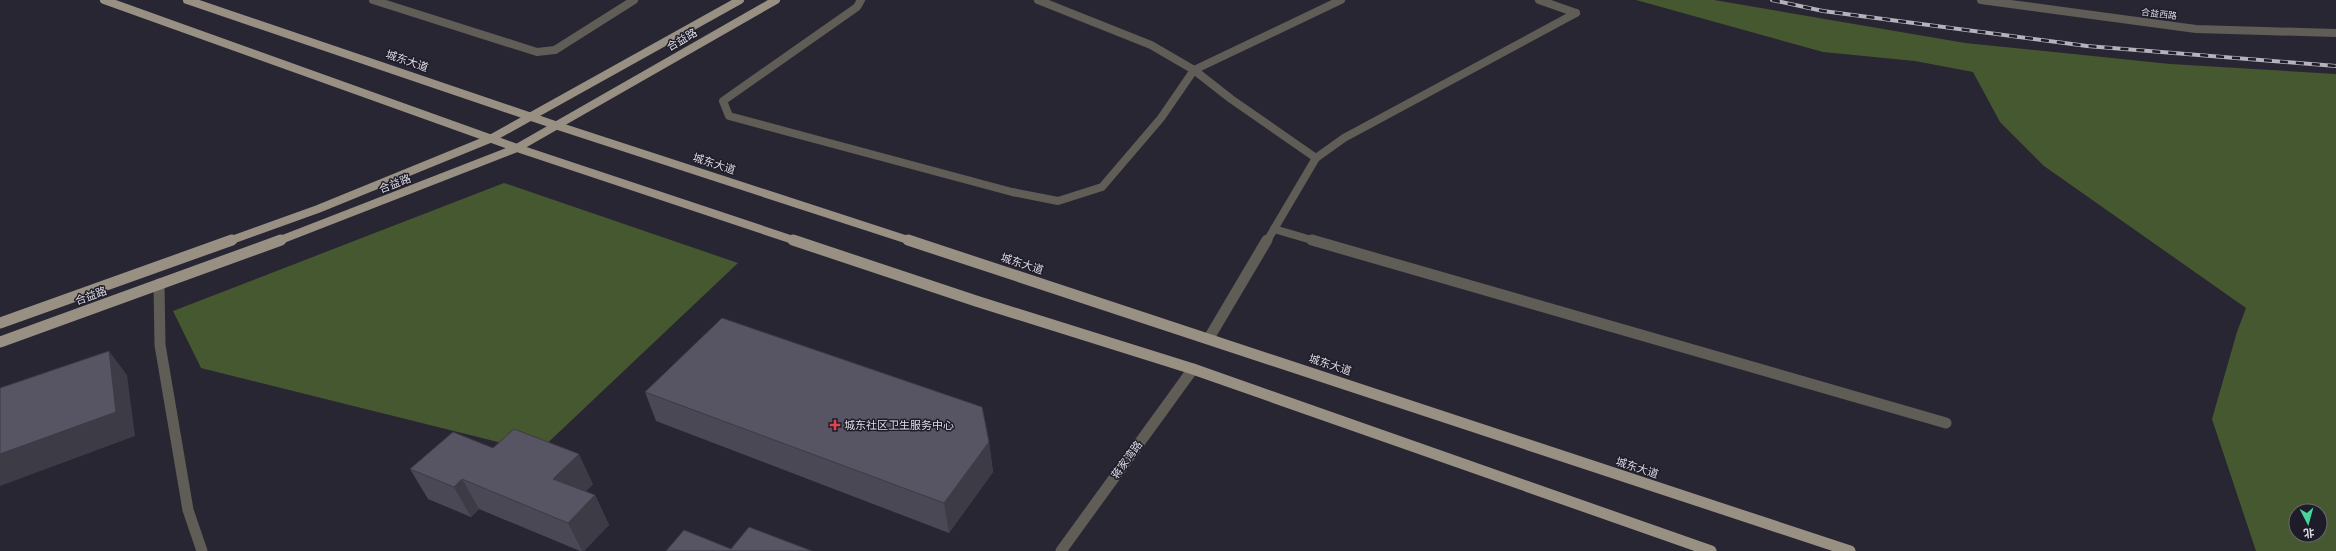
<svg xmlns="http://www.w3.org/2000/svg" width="2336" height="551" font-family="Bitter,'Noto Sans SC',serif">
<rect width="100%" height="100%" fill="#292633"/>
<path fill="#46582f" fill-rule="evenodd" d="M1636,0H1714L1965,43L2170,64L2336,74V551H2256L2212,419L2237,332L2246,308L2044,166L2000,122L1973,72L1915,61L1823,52ZM2296,511H2320V535H2296Z
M504,183L738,263L538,452L201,368L173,311Z"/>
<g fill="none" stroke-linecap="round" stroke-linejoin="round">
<path stroke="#605d56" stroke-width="8" d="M373,0L537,52L555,50L634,0
M861,0L857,7L723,101L729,116L1012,192L1058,201L1102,187L1161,118L1194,70L1341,0
M1038,0L1151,45L1194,70L1231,99L1316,158
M1539,0L1576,13
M1274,229L1315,241"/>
<path stroke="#605d56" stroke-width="11" d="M1312,240L1946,423
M159,284L160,345L188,510L202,551"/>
<path stroke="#605d56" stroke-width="8" d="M1267,241L1316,158L1344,138L1576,13"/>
<path stroke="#605d56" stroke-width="11" d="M1209,338L1267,240
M1061,551L1193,369"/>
<path stroke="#605d56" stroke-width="8" d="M1981,0L2196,29L2336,33"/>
<path stroke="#989083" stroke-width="8" d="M104,0L517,148L796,241
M187,0L558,126L911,241
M229,241L318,209L492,138L740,0
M278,241L517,148L776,0"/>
<path stroke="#989083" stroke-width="11" d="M793,240L976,301L1193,369L1711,551
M908,240L1850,551
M0,323L232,240
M0,342L281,240"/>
<g stroke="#b5b2bc" stroke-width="4">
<path id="rail" d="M1772,0L1823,11L2087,46L2336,66"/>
</g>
<use href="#rail" stroke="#1f1c29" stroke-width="2.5" stroke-dasharray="8" stroke-linecap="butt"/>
</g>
<path fill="#4b4856" d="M645,392L989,442L993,472L949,533L656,421Z
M410,469L593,484L585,492L595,495L609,525L584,551H580L479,509L471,517L428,499Z"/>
<path fill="#3d3b46" d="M109,351L127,375L135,436L0,486V454Z
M989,442L993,472L949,533L944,503Z
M579,454L593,484L568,509L553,479Z
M462,479L479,509L471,517L454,487Z
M595,495L609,525L584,551H582L568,523Z"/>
<path fill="#575464" stroke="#3d3b46" d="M722,318L982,407L989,442L944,503L645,392Z
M109,351L116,412L0,454V388Z
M514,429L579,454L553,479L595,495L568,523L462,479L454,487L410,469L453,432L493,448Z
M749,527L812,551H666L684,530L731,549Z"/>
<path fill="#e0444e" stroke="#1f1c29" stroke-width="1.5" d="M833 419h4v4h4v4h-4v4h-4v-4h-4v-4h4z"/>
<g text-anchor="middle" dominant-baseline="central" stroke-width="3" stroke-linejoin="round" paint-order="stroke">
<g font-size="9" fill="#dfdde6" stroke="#1f1c29">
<text transform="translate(2159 14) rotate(7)">合益西路</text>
</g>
<g font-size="11" fill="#dfdde6" stroke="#1f1c29">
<text transform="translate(682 40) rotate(-30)">合益路</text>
<text transform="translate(407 61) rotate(19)">城东大道</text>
<text transform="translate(714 164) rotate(18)">城东大道</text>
<text transform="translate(395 184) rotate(-21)">合益路</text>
<text transform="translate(1022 264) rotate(18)">城东大道</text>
<text transform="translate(91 296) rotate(-20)">合益路</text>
<text transform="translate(1330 365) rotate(18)">城东大道</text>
<text transform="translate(1127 460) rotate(-54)">蒋家湾路</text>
<text transform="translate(1637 468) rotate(18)">城东大道</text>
</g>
<g font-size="11" fill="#dfdde6" stroke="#1f1c29" text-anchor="start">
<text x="844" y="425">城东社区卫生服务中心</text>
</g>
</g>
<g transform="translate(2308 523) rotate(174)"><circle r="19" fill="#1f1c29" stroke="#6c6975"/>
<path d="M0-3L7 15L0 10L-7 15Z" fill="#48d49d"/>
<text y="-6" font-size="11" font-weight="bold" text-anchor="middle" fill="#dfdde6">北</text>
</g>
</svg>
